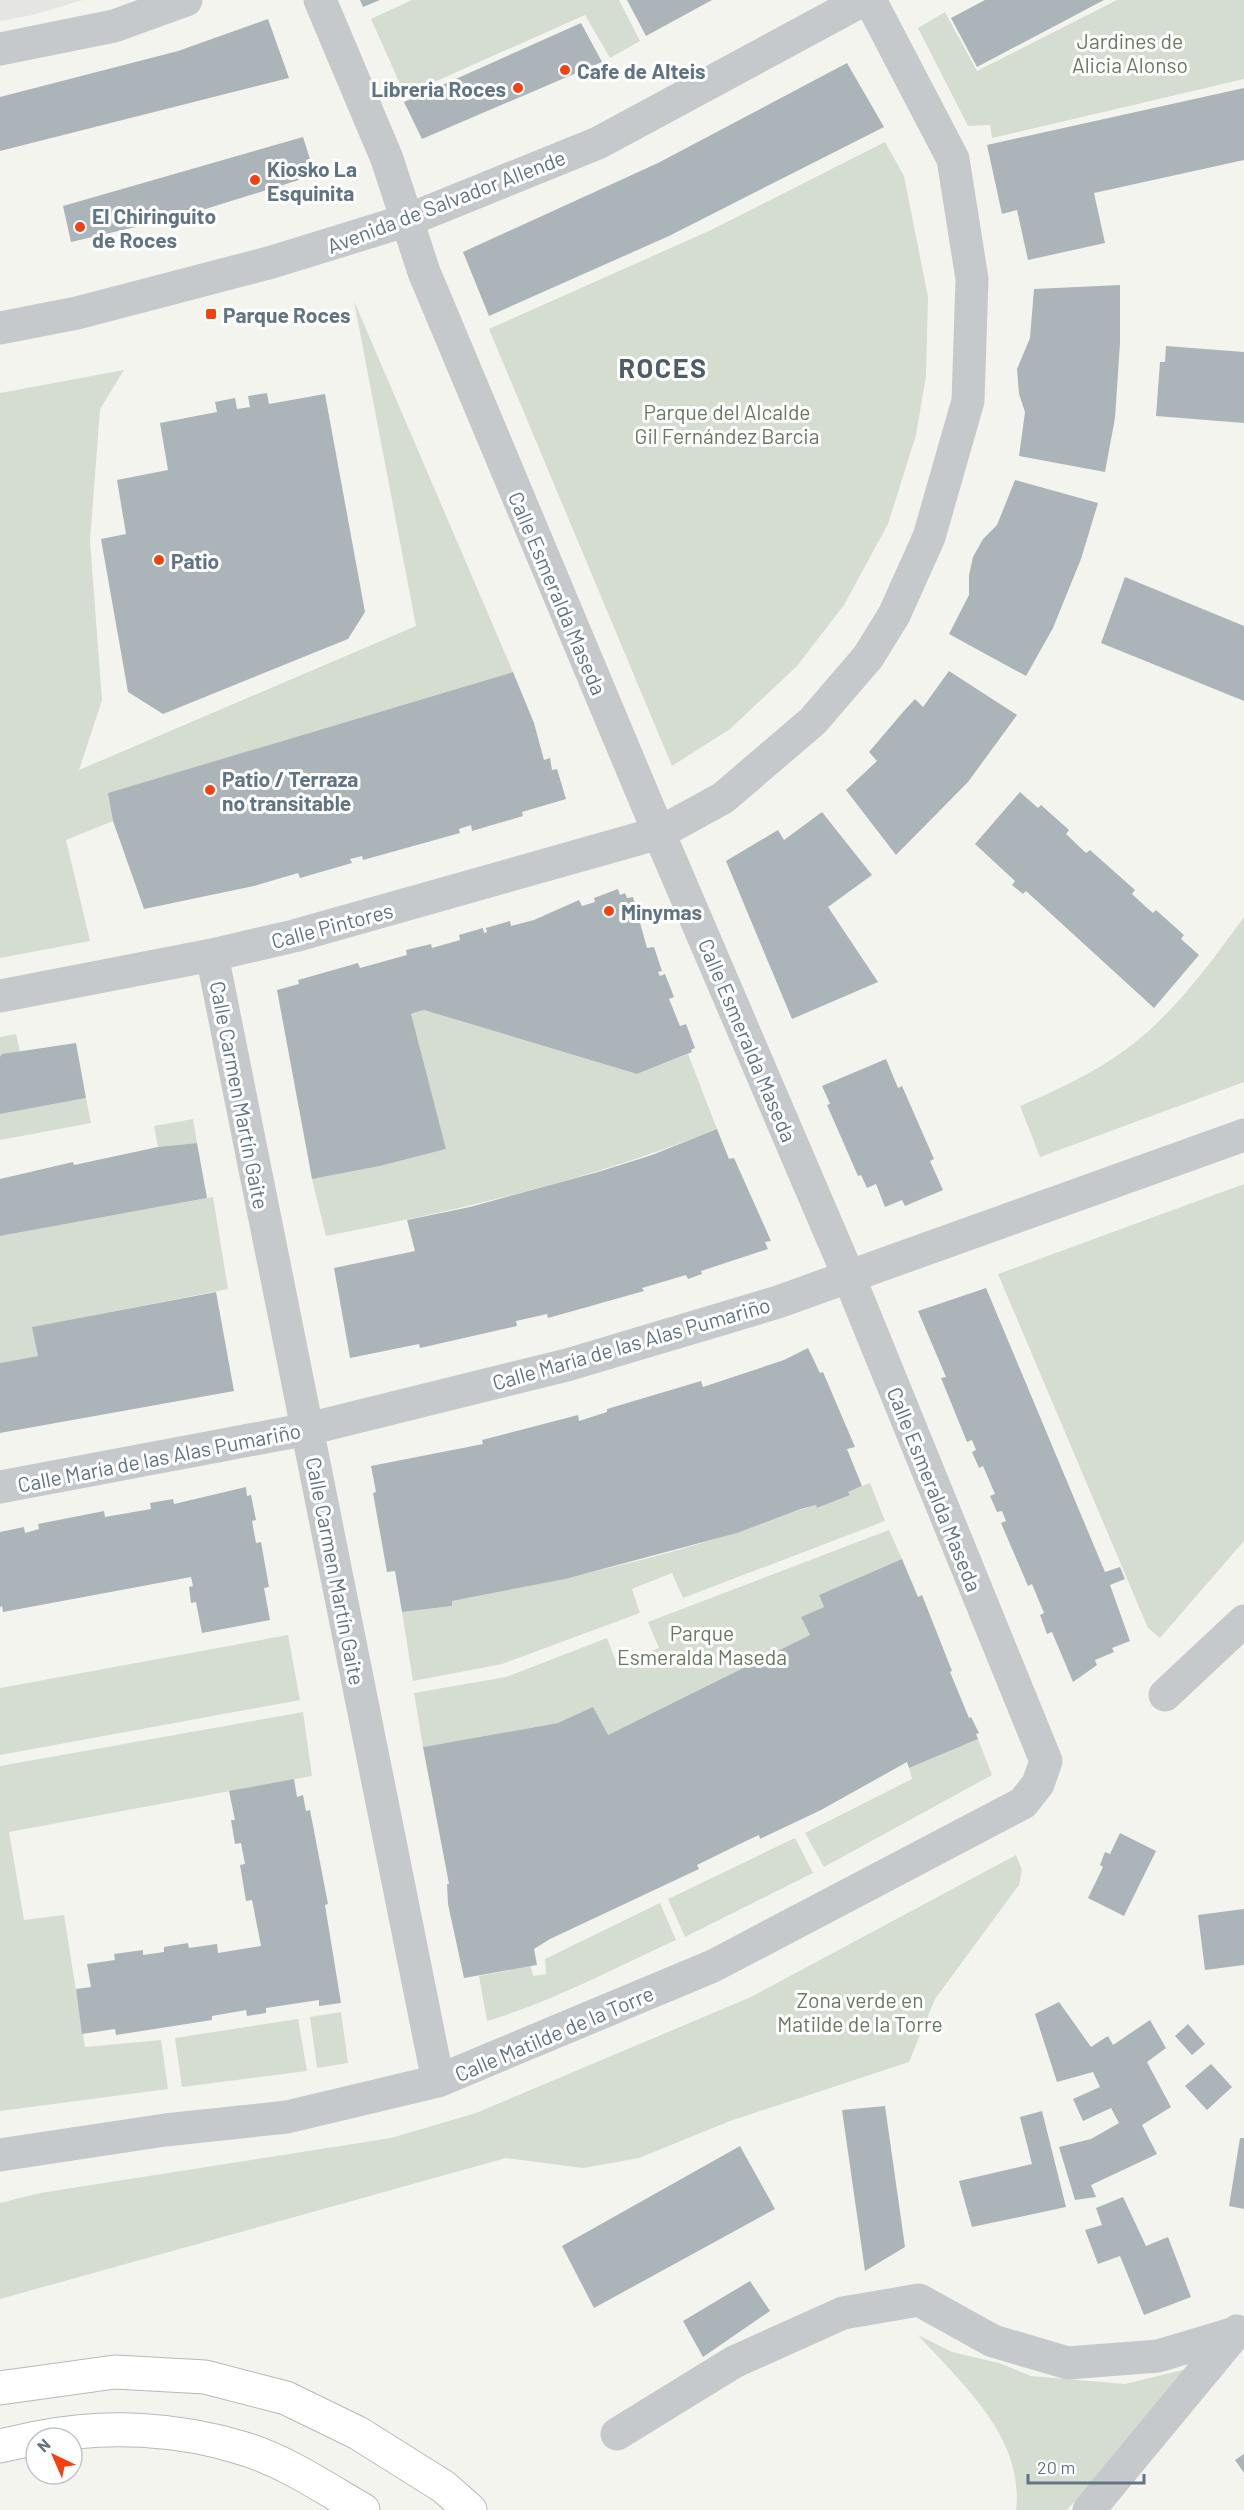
<svg xmlns="http://www.w3.org/2000/svg" width="1244" height="2510" font-family="Barlow,sans-serif">
<rect width="100%" height="100%" fill="#f4f4ef"/>
<path fill="#e5e6e3" d="M0,0H83L33,15L0,21Z"/>
<path fill="#d5dcd0" d="M412,0H619L640,41L610,58L585,15L405,95L371,19Z
M1117,0H1244V79L992,138L990,125L968,126L918,28L945,12L977,71Z
M885,142L904,176L928,297L926,376L916,435L888,524L844,605L797,666L730,729L672,766L489,329L711,230Z
M354,301L513,672L109,793L113,821L66,840L90,941L0,958V393L124,370L100,409L90,541L102,700L79,770L416,626Z
M1244,917V1082L1040,1157L1020,1106C1057,1090 1092,1074 1125,1050C1172,1016 1210,964 1244,917Z
M424,1010L637,1074L688,1054L717,1129C591,1180 459,1210 326,1236L312,1179L380,1166L446,1149L410,1015Z
M16,1034L20,1051L0,1057V1037Z
M86,1098L91,1123L0,1140V1114Z
M193,1119L197,1143L158,1147L154,1126Z
M1244,1184V1541L1160,1638L1148,1628L998,1274Z
M213,1197L228,1289L33,1327L38,1356L0,1363V1236Z
M870,1483L885,1521L683,1598L672,1573L632,1589L640,1613L502,1664L413,1681L402,1612L452,1606V1601C548,1583 645,1562 738,1532C764,1524 789,1513 816,1505L818,1508L849,1495L848,1492Z
M889,1530L902,1559L819,1595L824,1607L801,1617L810,1635L608,1735L558,1723L423,1747L414,1693L506,1677L607,1638L617,1664L659,1648L648,1622Z
M288,1635L300,1700L0,1755V1688Z
M303,1712L312,1776L9,1832L24,1920L64,1915L85,2047L161,2040L168,2089L0,2111V1766Z
M978,1739L992,1775L824,1867L805,1833L912,1779L909,1768Z
M795,1838L813,1873L685,1937L668,1899Z
M1016,1855L1022,1870L1019,1885L935,1999L909,2062L730,2121L639,2158L583,2168L506,2158L0,2299V2203L40,2193L391,2138L476,2113L751,1997Z
M660,1903L676,1940C614,1968 552,2002 487,2021L479,1976L531,1966L533,1976L546,1974L545,1959Z
M341,2012L348,2063L317,2068L310,2017Z
M298,2019L307,2071L182,2087L175,2038Z
M918,2335L952,2352L999,2363L1031,2376L1125,2384L1191,2368L1067,2510H1016C1025,2438 962,2384 918,2335Z"/>
<path fill="#abb4b9" d="M360,0H380L363,7Z
M627,0H712L646,36Z
M1104,0L977,67L951,18L985,0Z
M268,19L289,78L0,151V97L178,51Z
M581,23L602,62L422,139L404,102Z
M847,63L884,127L669,236L489,316L463,252L658,163Z
M1244,88V160L1094,193L1105,243L1028,260L1017,210L1002,214L987,145Z
M303,137L315,175L183,216L71,242L63,206Z
M1120,285V343L1115,418L1105,472L1019,456L1025,412L1019,394L1017,369L1030,338L1034,289Z
M1166,346L1244,352V423L1156,416L1160,362H1165Z
M267,393L269,404L325,394L365,612L348,639L163,714L128,692L101,539L126,534L117,480L168,470L160,423L217,412L215,402L235,398L237,409L250,407L248,396Z
M1015,480L1098,503L1081,559L1053,628L1026,676L949,634L969,595V575L973,557L983,539L997,525Z
M1125,577L1244,626V701L1101,643Z
M949,671L1017,715L968,782L896,855L846,790L877,761L869,752L903,712L915,699L923,707Z
M513,672L534,723L544,760L550,758L552,770L557,769L566,799L522,812L523,816L472,831L471,825L459,829L460,833L363,860L362,856L350,859L352,863L300,878L298,873L254,886L144,909L113,821L108,793Z
M1020,792L1038,808L1041,805L1069,830L1066,834L1086,853L1090,850L1135,890L1132,894L1146,907L1153,913L1156,910L1184,935L1181,939L1199,955L1154,1008L1026,891L1023,894L1012,885L1015,881L975,844Z
M822,812L872,875L828,907L878,982L792,1019L726,861L778,830L784,840Z
M618,889L620,895L625,893L627,898L633,897L647,948L654,947L662,971L658,972L660,976L665,974L674,997L669,999L680,1026L686,1024L695,1048L691,1050L692,1052L637,1074L424,1010L411,1014L446,1149L380,1166L312,1179L277,990L299,984L298,980L358,963L360,968L407,955L406,950L431,944L432,948L460,940L459,935L483,928L484,933L487,932L486,928L510,921L511,926L534,920L579,900L582,906L595,902L594,898Z
M76,1043L86,1098L0,1114V1057L2,1054Z
M886,1059L898,1088L902,1086L934,1159L930,1161L943,1190L905,1206L902,1200L885,1207L876,1184L867,1188L861,1175L858,1176L827,1105L830,1104L822,1086Z
M717,1129L729,1159L734,1158L771,1241L765,1242L768,1249L701,1271L702,1274L688,1279L686,1275L642,1288L644,1291L548,1318L547,1314L516,1321L517,1326L464,1338L420,1348L419,1344L350,1358L334,1268L415,1251L407,1220L470,1207L598,1172L652,1155Z
M197,1143L207,1198L0,1236V1179L73,1162L74,1165L158,1147Z
M986,1288L1105,1572L1120,1567L1125,1579L1110,1585L1130,1641L1112,1648L1114,1652L1095,1660L1097,1665L1073,1682L1052,1632L1047,1634L1040,1615L1044,1613L1032,1584L1028,1586L1001,1523L1006,1521L1002,1511L997,1512L990,1496L995,1494L983,1466L979,1468L972,1452L976,1450L972,1440L967,1442L941,1378L946,1377L918,1311Z
M216,1292L234,1391L0,1433V1363L38,1356L32,1327Z
M808,1348L820,1373L823,1372L855,1447L847,1449L862,1486L848,1492L850,1495L817,1508L816,1505L801,1509L737,1533L565,1579L452,1601V1606L402,1612L395,1571L387,1572L373,1493L376,1492L371,1466L483,1444L482,1440L578,1415L579,1421L607,1412V1409L701,1381L703,1387L784,1360Z
M246,1487L247,1496L251,1495L256,1520L252,1521L256,1543L261,1542L269,1587L264,1588L270,1620L202,1633L196,1602L191,1603L189,1587L193,1586L191,1577L3,1612L2,1606L0,1607V1532L24,1527L25,1533L39,1529L38,1524L104,1511L105,1517L151,1509L150,1503L173,1499L174,1504Z
M902,1559L918,1597L922,1595L952,1671L950,1672L969,1718L971,1717L979,1733L976,1734L978,1739L909,1768L907,1762L821,1810L760,1839L759,1835L746,1841L697,1865L699,1869L550,1939L534,1949L537,1965L464,1978L448,1904L447,1884H449L423,1747L558,1723L593,1707L608,1735L810,1635L801,1617L824,1607L819,1595Z
M294,1779L297,1797L303,1795L306,1811L310,1810L328,1904L325,1905L341,2003L319,2006V2000L266,2008V2013L247,2016L246,2010L212,2016V2020L116,2035L115,2029L82,2034L76,1989L91,1987L87,1964L115,1960L114,1954L143,1950V1955L164,1952V1947L188,1943L189,1948L217,1944L218,1953L261,1946L252,1900L246,1901L240,1865L245,1864L241,1843L235,1844L231,1820H235L229,1791Z
M1120,1833L1156,1851L1124,1916L1088,1898L1103,1867L1100,1865L1105,1852L1110,1854Z
M1244,1909V1965L1205,1970L1198,1915Z
M1059,2002L1091,2047L1108,2036L1113,2045L1150,2020L1166,2048L1147,2062L1171,2107L1142,2125L1157,2154L1091,2185L1096,2197L1075,2200L1059,2147L1091,2139L1119,2123L1111,2108L1083,2121L1073,2099L1100,2087L1093,2072L1057,2082L1035,2014Z
M1188,2024L1205,2044L1192,2055L1175,2036Z
M1211,2064L1232,2087L1207,2110L1185,2086Z
M885,2106L905,2247L865,2271L842,2110Z
M1042,2111L1066,2207L972,2227L959,2181L1032,2164L1020,2117Z
M1240,2138H1244V2209L1229,2206Z
M740,2146L775,2209L594,2308L562,2246Z
M1123,2197L1146,2246L1168,2237L1191,2297L1144,2315L1120,2256L1098,2264L1085,2230L1102,2225L1096,2208Z
M750,2281L770,2311L703,2357L683,2321Z
M1244,2454V2473L1235,2460Z"/>
<g fill="none" stroke-linecap="round" stroke-linejoin="round">
<g stroke="#b5b9bc" stroke-width="35">
<path id="motorway" d="M0,2388L115,2372L205,2377L286,2398L358,2433L444,2487L470,2510
M37,2438C105,2424 179,2428 245,2449C287,2462 326,2489 363,2510
M0,2446L36,2438"/>
</g>
<path stroke="#c6c9cc" stroke-width="33" d="M0,49L114,26L186,0
M0,328L77,313L272,262L408,220L598,143L863,0
M212,955L438,2081
M0,996L212,955L294,936L659,833L723,798L813,721L868,657L894,615L929,537L968,401L972,279L953,159L870,0
M0,1487L308,1429L567,1365L778,1302L1244,1135
M1165,1695L1244,1621
M0,2155L165,2130L287,2117L438,2081L713,1966L1023,1803L1038,1784L1046,1761L849,1277L659,833L424,272L387,159L320,0
M617,2434L734,2362L843,2313L919,2300L993,2341L1068,2363L1158,2356L1235,2333
M1089,2510L1237,2331"/>
<use href="#motorway" stroke="#fff" stroke-width="33"/>
</g>
<g fill="#f5410f" stroke="#fff" stroke-width="2">
<circle cx="565" cy="70" r="6"/>
<circle cx="518" cy="88" r="6"/>
<circle cx="255" cy="180" r="6"/>
<circle cx="80" cy="227" r="6"/>
<rect x="205" y="308" width="12" height="12" rx="3"/>
<circle cx="159" cy="560" r="6"/>
<circle cx="210" cy="790" r="6"/>
<circle cx="609" cy="911" r="6"/>
</g>
<g text-anchor="middle" dominant-baseline="central" stroke-width="6" stroke-linejoin="round" paint-order="stroke">
<g font-size="21" fill="#657a5f" stroke="#fff">
<text x="1130" y="40">Jardines de<tspan x="1130" dy="24">Alicia Alonso</tspan></text>
<text x="727" y="411">Parque del Alcalde<tspan x="727" dy="24">Gil Fernández Barcia</tspan></text>
<text x="702" y="1632">Parque<tspan x="702" dy="24">Esmeralda Maseda</tspan></text>
<text x="860" y="1999">Zona verde en<tspan x="860" dy="24">Matilde de la Torre</tspan></text>
</g>
<g font-size="21" font-weight="bold" fill="#607484" stroke="#fff" text-anchor="start">
<text x="577" y="70">Cafe de Alteis</text>
<text x="506" y="88" text-anchor="end">Libreria Roces</text>
<text x="267" y="168">Kiosko La<tspan x="267" dy="24">Esquinita</tspan></text>
<text x="92" y="215">El Chiringuito<tspan x="92" dy="24">de Roces</tspan></text>
<text x="223" y="314">Parque Roces</text>
<text x="171" y="560">Patio</text>
<text x="222" y="778">Patio / Terraza<tspan x="222" dy="24">no transitable</tspan></text>
<text x="621" y="911">Minymas</text>
</g>
<g font-size="21" fill="#607484" stroke="#fff">
<text transform="translate(446 201) rotate(-21)">Avenida de Salvador Allende</text>
<text transform="translate(558 593) rotate(67)">Calle Esmeralda Maseda</text>
<text transform="translate(332 925) rotate(-15)">Calle Pintores</text>
<text transform="translate(748 1040) rotate(67)">Calle Esmeralda Maseda</text>
<text transform="translate(240 1095) rotate(79)">Calle Carmen Martín Gaite</text>
<text transform="translate(631 1343) rotate(-16)">Calle María de las Alas Pumariño</text>
<text transform="translate(159 1457) rotate(-11)">Calle María de las Alas Pumariño</text>
<text transform="translate(935 1489) rotate(68)">Calle Esmeralda Maseda</text>
<text transform="translate(336 1571) rotate(79)">Calle Carmen Martín Gaite</text>
<text transform="translate(554 2033) rotate(-23)">Calle Matilde de la Torre</text>
</g>
<g font-size="27" font-weight="bold" letter-spacing="1.5" fill="#4f5d68" stroke="#fff">
<text x="663" y="367">ROCES</text>
</g>
</g>
<g transform="translate(54 2456) rotate(316)"><circle r="28" fill="#ffffff" stroke="#bfc7ce" stroke-width="1.5"/>
<path d="M0-4.5L10 22L0 15L-10 22Z" fill="#f5410f"/>
<text y="-9" font-size="16" font-weight="bold" text-anchor="middle" fill="#607484">N</text>
</g>
<path d="M1028 2474v9h116v-9" fill="none" stroke="#607484" stroke-width="3"/>
<text x="1037" y="2474" font-size="18" fill="#607484" stroke="#ffffff" stroke-width="4.5" paint-order="stroke">20 m</text>
</svg>
